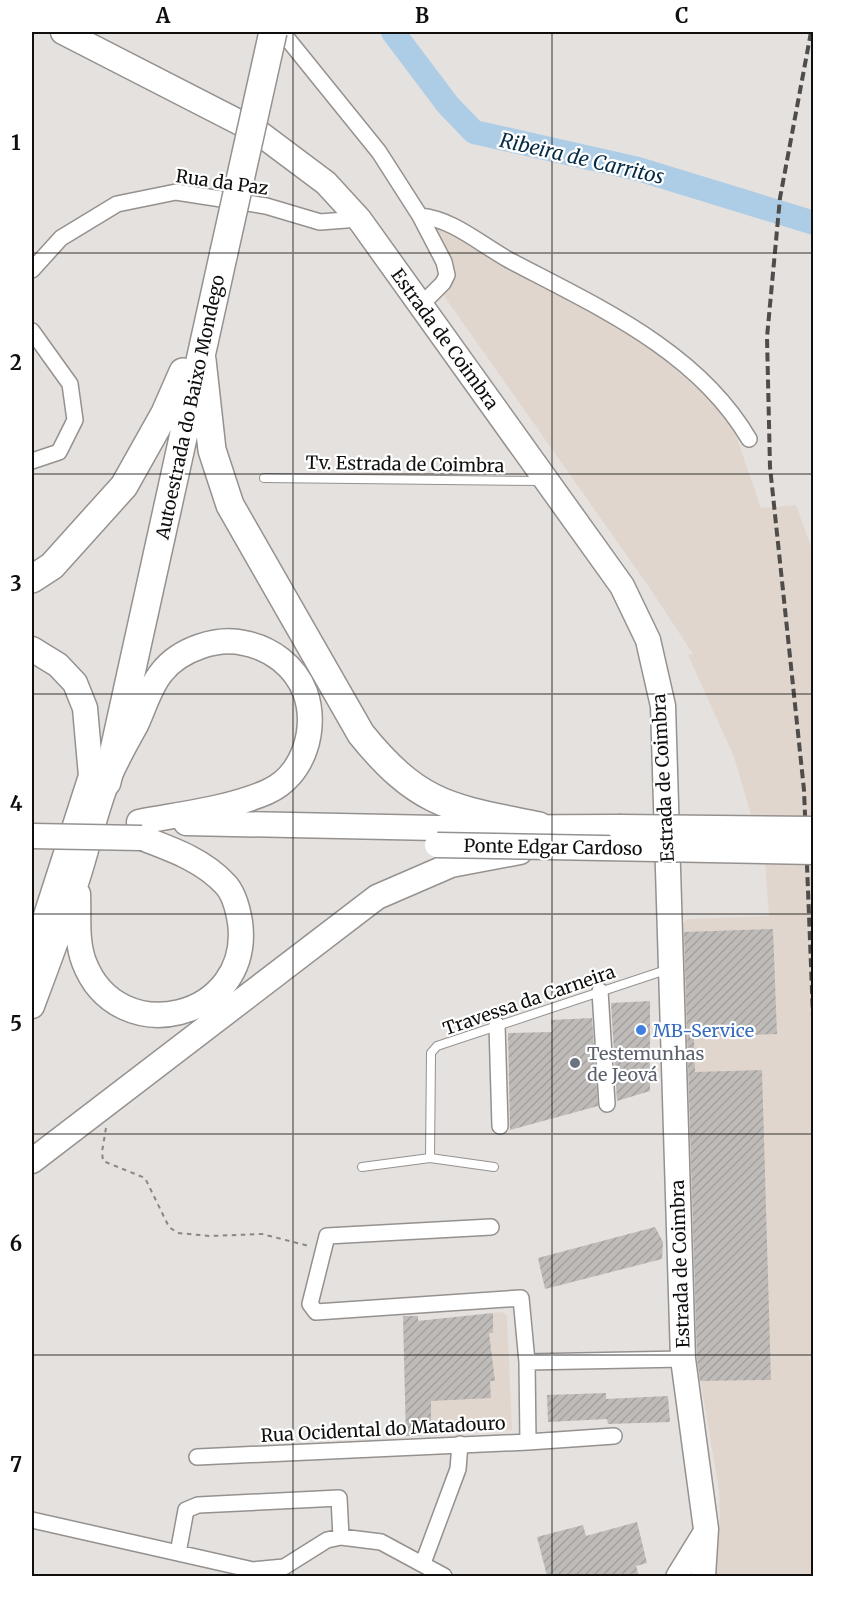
<svg xmlns="http://www.w3.org/2000/svg" width="845" height="1608" font-family="Merriweather,serif">
<defs>
<pattern id="building-hatch" width="6" height="6" patternUnits="userSpaceOnUse" patternTransform="scale(1.5)"><rect width="6" height="6" fill="#bfbbb8"/><path d="M-1 1l2-2M0 6l6-6M5 7l2-2" fill="none" stroke="#a3a09d"/></pattern>
</defs>
<rect width="100%" height="100%" fill="#e5e1de"/>
<path fill="#e1d6ce" d="M431,226H442L641,339L730,418L761,508L796,505L813,552V1576H711L720,1520L719,1490L691,1326L680,925L688,919L769,916L765,863L734,757L688,655L693,654L649,587L444,296L455,268Z
M503,1312L507,1316L512,1430L406,1436L403,1316H418L419,1320H428Z"/>
<g fill="none" stroke-linecap="round" stroke-linejoin="round">
<path stroke="#adcce6" stroke-width="24" d="M393,32L448,105L474,132L638,169L814,223"/>
</g>
<path fill="url(#building-hatch)" d="M773,929L777,1034L694,1037L695,1072L762,1070L771,1380L700,1381L697,1358L684,932Z
M650,1001V1091L617,1101L611,1003Z
M592,1018L598,1106L510,1130L508,1033L552,1032L551,1020Z
M655,1227L663,1242L662,1259L545,1289L538,1258Z
M493,1313V1333H489L495,1381H490L491,1398L431,1401V1435L406,1436L403,1316H418V1321Z
M606,1393V1399L668,1396L670,1422L608,1424L607,1419L548,1422L547,1395Z
M637,1522L647,1563L636,1566L639,1576H547L537,1537L583,1525L586,1536Z"/>
<g fill="none" stroke-linecap="round" stroke-linejoin="round">
<g stroke="#95918f" stroke-width="10">
<path id="lane" d="M264,478L542,481
M430,1158L431,1053L437,1046L669,969
M362,1167L430,1158L494,1167"/>
</g>
<g stroke="#95918f" stroke-width="18">
<path id="street" d="M282,32L379,152L420,216L444,262L447,275L443,283L421,305
M420,216C453,219 480,244 509,260C596,306 697,350 749,439
M32,270L61,238L117,204L176,192L266,206L320,222L359,219
M32,331L70,384L75,420L59,452L32,461
M600,991L607,1104
M497,1025L500,1126
M527,1362L683,1359
M528,1442L614,1436
M197,1457L528,1442L527,1362L521,1298L316,1312L310,1304L327,1236L491,1227
M32,1520L253,1570L284,1567L327,1540L341,1537L381,1542L444,1576
M178,1553L186,1510L198,1505L339,1498L341,1537
M423,1563L458,1469L460,1444"/>
</g>
<g stroke="#95918f" stroke-width="24">
<path id="secondary" d="M677,1576L706,1529"/>
</g>
<g stroke="#95918f" stroke-width="27">
<path id="primary" d="M63,32L258,132L326,183L359,219L622,586L648,640L663,706L683,1359L706,1529L703,1576
M32,649L58,665L75,683L85,708L91,776L32,959
M186,823L437,828L619,827
M78,894C79,917 76,941 84,962C118,1052 253,1019 240,922C238,910 234,893 225,884C203,860 171,849 142,838
M32,1006C48,963 64,921 78,877C88,846 95,812 107,782C115,762 126,743 136,725C144,708 150,686 162,672C180,649 217,637 244,643C271,648 295,666 305,692C318,728 304,776 267,792C228,809 180,814 139,822
M32,1161L377,897L451,865L520,852"/>
</g>
<g stroke="#95918f" stroke-width="30">
<path id="highway" d="M202,360L212,450L230,505L361,734C420,807 452,808 539,826
M32,579L52,566L124,486L165,413L183,372
M107,782L224,252"/>
</g>
<path stroke="#898684" stroke-width="2" stroke-dasharray="4.5 4.5" stroke-linecap="butt" d="M106,1128L102,1152L103,1161L145,1178L169,1227L178,1233L210,1236L262,1234L309,1246"/>
<use href="#lane" stroke="#fff" stroke-width="8"/>
<use href="#street" stroke="#fff" stroke-width="15"/>
<use href="#secondary" stroke="#fff" stroke-width="21"/>
<use href="#primary" stroke="#fff" stroke-width="24"/>
<use href="#highway" stroke="#fff" stroke-width="27"/>
<path stroke="#4e4d4b" stroke-width="4" stroke-dasharray="9 4.5" stroke-linecap="butt" d="M811,32L780,198L767,337L770,467L804,790L814,1041"/>
<g stroke="#95918f" stroke-width="27" stroke-linecap="butt">
<path id="primary-bridge" d="M619,827L814,829
M32,836L142,838
M437,845L814,852"/>
</g>
<g stroke="#95918f" stroke-width="30" stroke-linecap="butt">
<path id="highway-bridge" d="M224,252L273,32"/>
</g>
<use href="#primary-bridge" stroke="#fff" stroke-width="24"/>
<use href="#highway-bridge" stroke="#fff" stroke-width="27"/>
</g>
<path fill="none" stroke="#100f0e" stroke-width="1.5" stroke-opacity="0.55" d="M293,32V1576M552,32V1576M32,253H814M32,474H814M32,694H814M32,914H814M32,1134H814M32,1355H814"/>
<circle fill="#3f7fe0" stroke="#fff" stroke-width="2" cx="641" cy="1030" r="6"/>
<circle fill="#6b7280" stroke="#fff" stroke-width="2" cx="575" cy="1063" r="6"/>
<g text-anchor="middle" dominant-baseline="central" stroke-width="4.5" stroke-linejoin="round" paint-order="stroke">
<g font-size="18" fill="#100f0e" stroke="#fff">
<text transform="translate(222 182) rotate(8)">Rua da Paz</text>
<text transform="translate(445 339) rotate(54)">Estrada de Coimbra</text>
<text transform="translate(190 407) rotate(-78)">Autoestrada do Baixo Mondego</text>
<text transform="translate(405 464) rotate(1)">Tv. Estrada de Coimbra</text>
<text transform="translate(663 778) rotate(-93)">Estrada de Coimbra</text>
<text transform="translate(553 847) rotate(1)">Ponte Edgar Cardoso</text>
<text transform="translate(529 1000) rotate(-19)">Travessa da Carneira</text>
<text transform="translate(680 1264) rotate(-92)">Estrada de Coimbra</text>
<text transform="translate(383 1429) rotate(-3)">Rua Ocidental do Matadouro</text>
</g>
<g font-size="18" fill="#366cbe" stroke="#fff" text-anchor="start">
<text x="653" y="1030">MB-Service</text>
</g>
<g font-size="18" fill="#5b616d" stroke="#fff" text-anchor="start">
<text x="587" y="1053">Testemunhas<tspan x="587" dy="21">de Jeová</tspan></text>
</g>
<g font-size="20" font-style="italic" fill="#062b46" stroke="#fff">
<text transform="translate(582 158) rotate(13)">Ribeira de Carritos</text>
</g>
</g>
<rect width="845" height="1608" fill="none" stroke="#ffffff" stroke-width="66"/>
<rect x="33" y="33" width="779" height="1542" fill="none" stroke="#100f0e" stroke-width="2"/>
<g font-size="20" text-anchor="middle" font-weight="bold" fill="#100f0e">
<text x="163" y="23">A</text>
<text x="422" y="23">B</text>
<text x="682" y="23">C</text>
<text x="16" y="150">1</text>
<text x="16" y="370">2</text>
<text x="16" y="591">3</text>
<text x="16" y="811">4</text>
<text x="16" y="1031">5</text>
<text x="16" y="1251">6</text>
<text x="16" y="1472">7</text>
</g>
</svg>
